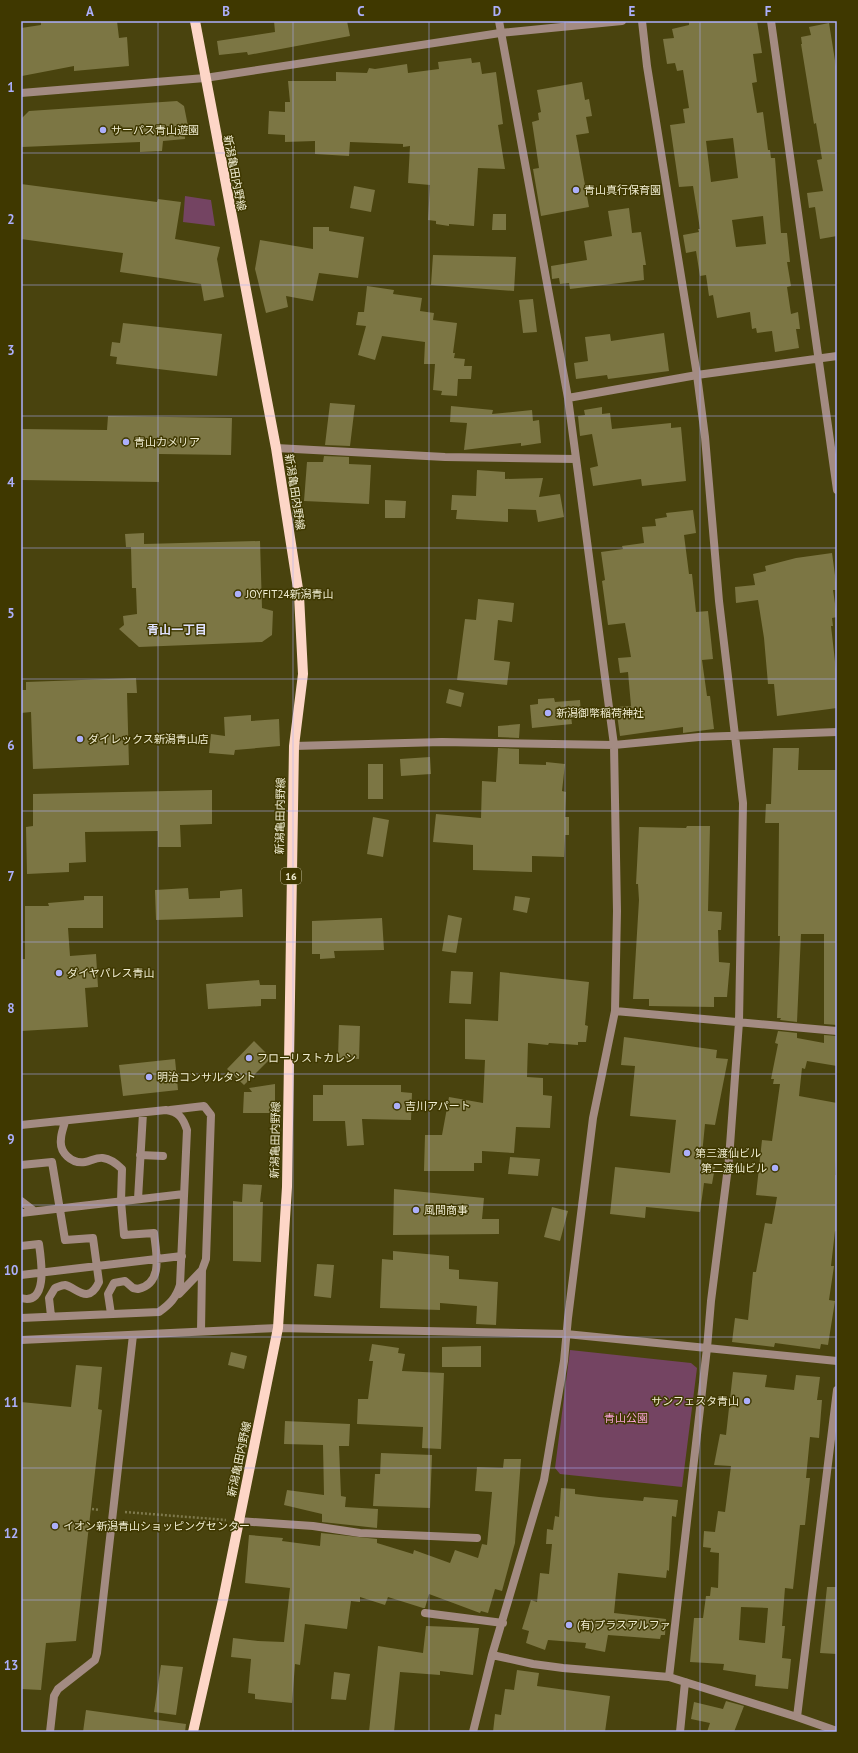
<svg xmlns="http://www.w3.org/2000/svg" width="858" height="1753" font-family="'PT Sans','Noto Sans JP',sans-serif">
<rect width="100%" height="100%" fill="#49430e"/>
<path fill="#744462" d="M185,196L211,200L215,226L183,222Z
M570,1350L691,1363L697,1368L682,1487L560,1474L555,1468Z"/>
<path fill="#7c7644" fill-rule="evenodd" d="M41,21H117L119,38L127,37L129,66L74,71V66L22,76L21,28L41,25Z
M274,21H347L350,36L248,55L247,52L219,55L217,41L275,32Z
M689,21H757L762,53L753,54L757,82L752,83L757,113L763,112L768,150H770L771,158H775L781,233H787L790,262H787L791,286L787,287L791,314L798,312L800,329H796L799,348L775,352L772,331L757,333L756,328L752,329L750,312L717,318L713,295L709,296L706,275L700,276L696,251L686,253L683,235L699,232L698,229H700L693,186L679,187L670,125L685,123L683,109L689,108L683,70L677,71L675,63L667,64L663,39L674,38L672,29L689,25ZM733,138L738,178L711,182L706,141ZM763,216L766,244L736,247L732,220Z
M829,23L837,73V236L820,239L815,207L809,208L807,193L823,191L817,160L822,159L816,123L814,124L801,44H802L801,37L811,35L809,27Z
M471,58L472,63L480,62L482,74L496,72L503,124L498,125L505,169L478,168L474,226L449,224V226L436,224V221L428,220L430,185L408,183L410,146L403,147V144L350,142L349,156L315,154V141L285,142V135L268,134L269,111L285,112V102H290L288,81H336V72L367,73L369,68L375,69L407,64L408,73L439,69L438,62Z
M582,82L585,100L589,99L592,116L586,117L589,133L576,135L589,207L541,216L533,169L539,168L532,122L539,120L538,113L541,112L537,90Z
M177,101L184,106L188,126H185V139L163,141L162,151L140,152V142L22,147L21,119L29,111Z
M21,184L157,202L158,199L181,202L175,239L220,247L217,259L224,297L204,301L201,284L120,272L123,253L21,239Z
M354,186L375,190L371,212L350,208Z
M629,208L632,233L641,232L646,265H643L644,280L570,289L569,283L560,284L559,278L552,279L551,266L587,260L584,241L612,236L608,211Z
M493,214H506V230H492Z
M313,227H329V231L364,237L358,278L319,273L313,301L286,296L288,307L266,313L255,269L260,240L313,249Z
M433,255L516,257L514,291L431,285Z
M367,286L394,290L393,294L422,298L420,311L434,313L433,320L457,323L453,353H455L454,358L465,359L464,366H472L471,379H458L457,396L441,395L442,391L433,390L435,364H424L425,342L382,336L375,360L358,355L366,326L356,325L358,312H364Z
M533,299L537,332L523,333L519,300Z
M123,323L222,334L217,376L116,364L117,357L110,356L112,342L120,343Z
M664,333L669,371L608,379L607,375L576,379L574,363L588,361L585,337L610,334L611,341Z
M330,403L355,405L350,446L325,445Z
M451,406L493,410L492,414L532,410L533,421L539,420L541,443L521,446V443L464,450L467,423L450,422Z
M602,407V414L610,413L612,429L671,423V428L681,427L686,481L642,486L641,479L593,486L590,468L598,466L592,434L580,436L578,416L585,415L584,410Z
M108,416L232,418L231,455L159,454V482L21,480V429L107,430Z
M324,456L349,457V464L371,465L369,504L304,501L307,462H323Z
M477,470L505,472V479L543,478L539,497L560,494L564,517L538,522L536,510L508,509V522L456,519L457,510H451L452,495L476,496Z
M385,500L406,501L405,518H385Z
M693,510L696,533L684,535L689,574H692L696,612L708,611L713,659L702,660L707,696H710L714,729L683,733V727L620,736L616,707L631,706L628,672L620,673L618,658L631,657L625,623L608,625L602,581L605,580L601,552L623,549L622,546L644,543L642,527L656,526L655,519L667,517L666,513Z
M144,533V544L260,541L262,608L273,611L272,635L262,642L139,647L119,629L124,625L123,616L137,614L136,588H132L131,547H126L125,534Z
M832,553L837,590H833L837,617L832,618L833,626H831L837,679V708L777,716L774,684H768L764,638L758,600L736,603L735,587L755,585L753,574L766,571L765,566L796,558Z
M478,599L514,603L512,622L498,620L494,660L510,662L507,685L457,680L465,619L476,620Z
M136,678L137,693H127L129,765L33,769L31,712L21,713V690H26V682Z
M449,689L464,693L461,707L446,703Z
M554,698L555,702L580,700L581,715L571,716L572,724L532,728L530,705L538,704V699Z
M251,715V721L279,719L280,746L235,750L234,755L209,753L211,734L225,736L224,717Z
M520,724L519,738L498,737V726Z
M498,748L519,749V764L546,765V762L565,764L562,791L566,792L565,817H569V835H565L564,857L532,856V872L473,870V845L433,842L436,814L481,818L482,781L496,782Z
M773,748H799L798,770H837V1025L824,1024V934H801L797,1022L780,1020L781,1018H777L780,936H778L779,823H765L766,804H771Z
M430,757L431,774L401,776L400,759Z
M368,764H383V799H368Z
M212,790V824L180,825L181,847H158V831L85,832L86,862L69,863V872L27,874L26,827L33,826V794Z
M373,817L389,820L383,857L367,854Z
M687,826H710L708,911L722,912L721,930H718L719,962L730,963L727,997H714V1007L649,1006V999H633L639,900L638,884H636L639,827L686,828Z
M188,888L189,899L220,898V891L242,889L243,917L156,920L155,890Z
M84,896H103V928H68L70,956L96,954L98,987L85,988L88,1027L21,1031V959H25V906H49L48,903L84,900Z
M515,896L530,898L527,913L513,910Z
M448,915L462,918L456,953L442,951Z
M382,918L384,950L334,951L335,958L320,959V954H312V921Z
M451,971L473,972L471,1004L449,1003Z
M500,972L589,982L585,1025L588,1026L586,1042H578V1045L549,1043L548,1045L528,1043L527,1077L543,1078V1095L552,1096L550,1128L516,1127L514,1153L482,1151V1163H474V1171H424L425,1135H442L449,1097L483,1103L485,1060L465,1059V1019L498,1021Z
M259,980L260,985H276V999H261V1006L208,1009L206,984Z
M339,1025L360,1026L359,1059L338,1058Z
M778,1031L797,1033V1038L824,1043V1035L837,1036V1066L807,1061L805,1069L802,1068L799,1096L837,1103V1145L835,1175H837V1232L835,1231L831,1266H834L829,1300L835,1301L828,1345L821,1344L820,1349L775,1343L774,1347L732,1342L735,1318L748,1320L753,1272H756L765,1223L772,1224L777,1197L756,1195L762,1140L772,1141L780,1084H773L774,1079H771L778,1044L775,1043Z
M624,1037L717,1050L716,1058L728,1059L715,1125L705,1124L701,1165L715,1167L712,1184L704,1183L700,1212L646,1207L645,1218L610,1214L615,1167L670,1173L676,1120L630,1116L635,1066L621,1065Z
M254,1041L271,1058L244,1085L227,1069Z
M175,1059L178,1090L123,1096L119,1065Z
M275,1084V1113H243L244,1092H252L249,1088Z
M323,1085H401V1092L412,1093L411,1120L362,1119L364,1145L347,1146L345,1121H313V1095H323Z
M510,1157L540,1159L538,1176L508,1174Z
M243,1184L262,1185L260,1202H263L261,1262L233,1261V1201L242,1202Z
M394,1189L484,1198L482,1219H499V1234L393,1235Z
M552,1207L568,1211L560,1241L544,1237Z
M393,1251L449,1256V1269L459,1270V1279L498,1282L496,1325L476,1324L477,1306L440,1303V1310L380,1308L382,1259L393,1260Z
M317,1264L334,1265L331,1298L314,1296Z
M372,1344L399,1348L398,1353L405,1354L402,1371L444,1373L441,1449L422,1448L423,1427L357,1424L358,1399H368L373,1361H369Z
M481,1346V1367H442V1347Z
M231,1352L247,1356L244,1369L228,1365Z
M76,1365L102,1367L98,1409L102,1410L76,1641L46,1643L41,1690L21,1689V1402L71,1407Z
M733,1372L767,1375L765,1387L794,1390L796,1375L820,1377L817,1400H822L819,1438L810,1437L806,1478H810L805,1525H800L793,1589L785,1588L782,1626H785L782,1658L791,1659L788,1689L755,1686L756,1675L723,1670L724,1664L690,1662L694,1618H703L706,1596H710L711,1587L718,1588L719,1553L710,1552L711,1548L703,1547L704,1531L715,1532L718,1511L725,1512L731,1466L714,1465L720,1434L726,1435ZM741,1607L768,1608L765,1643L739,1640Z
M285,1421L350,1424L349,1446H339L341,1496L346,1497L345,1507L378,1509L377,1528L322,1522V1514L284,1505L287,1490L324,1495L323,1445L284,1444Z
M381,1453L432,1455L430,1508L373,1506L375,1474H380Z
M504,1459H521L515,1543L502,1591L495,1589L488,1613L481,1611L480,1613L429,1594L425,1608H423L388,1597L385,1605L360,1597V1602L351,1601L347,1629L305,1624L300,1665L295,1664L292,1703L255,1699V1694L248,1693L251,1659L231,1657L233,1638L258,1641L284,1642L290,1588L245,1583L249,1535L283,1538L282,1541L320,1546L321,1533L377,1539V1543L413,1554L414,1550L450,1563L455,1550L478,1558L482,1544L487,1545L492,1492L475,1491L477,1467L503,1468Z
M561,1488L575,1489V1494L599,1497L643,1501L644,1497L678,1500L676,1517L672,1516L669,1571L667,1570L666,1578L618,1573L614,1613L666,1619L665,1635H661L660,1639L608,1635L605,1652L585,1648L586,1643L548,1640L545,1650L526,1643L529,1631L522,1629L531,1600L537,1602L540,1573L549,1574L552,1544H546L547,1529L553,1530L555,1516L559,1517Z
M827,1587H837V1654L820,1653Z
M426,1626L479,1628L473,1675L440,1671V1675L400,1672L394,1732H369L378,1646L423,1653Z
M161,1665L183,1667L176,1715L154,1712Z
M517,1670L539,1673L537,1686L610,1696L605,1732H493L495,1714L501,1715L505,1689L514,1690Z
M334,1672L350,1674L346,1700L331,1699Z
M726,1701L744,1706L734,1732H707L710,1723L691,1719L694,1702L723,1709Z
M86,1710L186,1724L185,1732H83Z"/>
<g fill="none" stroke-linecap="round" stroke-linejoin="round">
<path stroke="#7e794c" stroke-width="2.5" stroke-dasharray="2 2" stroke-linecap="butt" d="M92,1509L100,1510
M125,1512L226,1520"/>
<path stroke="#a38b82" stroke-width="8" d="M170,1110L204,1106L211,1115L206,1259L202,1270L179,1294
M65,1121C64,1127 61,1133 61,1139C59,1153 72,1164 85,1162C91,1161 97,1157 103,1158C111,1159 116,1163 122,1169L121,1201L124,1235L154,1233C156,1253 164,1283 138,1289L133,1288L125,1281L114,1283L108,1294L111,1314
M21,1125L166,1110C179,1112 183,1118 187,1130L180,1285C176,1298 170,1304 159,1312L21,1318
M140,1155L163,1156
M21,1165L52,1162L65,1240L93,1238L99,1282C88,1306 76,1287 65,1285C62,1285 58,1287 55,1288L49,1298L51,1316
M138,1199L143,1113
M21,1201L34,1211
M21,1213L184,1194
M21,1246L39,1244C41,1259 49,1306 21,1298
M21,1275L182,1256
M201,1331L202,1270
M50,1732L54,1696L58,1689L95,1660L97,1653L133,1335"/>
<path stroke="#a38b82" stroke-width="8" d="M642,21L647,66L697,375L705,437L719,601L743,803L739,1022L729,1159L711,1301L707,1348L837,1361
M771,21L837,490
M568,398L697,375L837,356
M276,448L445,457L575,459
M294,746L442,742L614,745L699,737L837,732
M615,1011L837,1031
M21,1340L278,1328L566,1334L707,1348L669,1677
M238,1521L313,1526L360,1533L477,1538
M425,1613L503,1623
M492,1655L533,1664L563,1668L669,1677L797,1717L837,1731
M797,1717L837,1390
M473,1732L492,1655L544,1480L564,1361L568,1318L593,1118L615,1011L617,911L614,745L568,398L499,21
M680,1732L685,1682"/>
<path stroke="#a38b82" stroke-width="8" d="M21,93L205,78L500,33L622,21"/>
<path stroke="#fdd6c7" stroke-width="10" d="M193,1732L223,1600L278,1328L287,1187L294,746L303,674L299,595L276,448L195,21"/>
</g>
<path fill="none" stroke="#acaffb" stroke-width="1" stroke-opacity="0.55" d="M158,21V1732M293,21V1732M429,21V1732M565,21V1732M700,21V1732M21,153H837M21,285H837M21,416H837M21,548H837M21,679H837M21,811H837M21,942H837M21,1074H837M21,1205H837M21,1337H837M21,1468H837M21,1600H837"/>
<g fill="#acaffb" stroke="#3f3800" stroke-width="1.5">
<circle cx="103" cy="130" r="4"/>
<circle cx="576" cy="190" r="4"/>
<circle cx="126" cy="442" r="4"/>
<circle cx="238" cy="594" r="4"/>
<circle cx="548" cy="713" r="4"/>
<circle cx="80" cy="739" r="4"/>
<circle cx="59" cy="973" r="4"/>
<circle cx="249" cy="1058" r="4"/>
<circle cx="149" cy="1077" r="4"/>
<circle cx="397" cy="1106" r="4"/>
<circle cx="687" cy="1153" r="4"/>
<circle cx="775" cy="1168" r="4"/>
<circle cx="416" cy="1210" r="4"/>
<circle cx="747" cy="1401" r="4"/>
<circle cx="55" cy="1526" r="4"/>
<circle cx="569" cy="1625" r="4"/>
</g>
<g text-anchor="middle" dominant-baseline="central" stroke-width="3" stroke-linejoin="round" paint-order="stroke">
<rect fill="#3f3800" stroke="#bcb794" stroke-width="1" x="281" y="868" width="20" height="16" rx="3"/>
<g font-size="10" font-weight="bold" fill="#f1eed3">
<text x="291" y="876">16</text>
</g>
<g font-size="11" fill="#f1eed3" stroke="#3f3800" text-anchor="start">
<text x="111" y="130">サーパス青山遊園</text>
<text x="584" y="190">青山真行保育園</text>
<text x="134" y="442">青山カメリア</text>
<text x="246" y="594">JOYFIT24新潟青山</text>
<text x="556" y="713">新潟御幣稲荷神社</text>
<text x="88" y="739">ダイレックス新潟青山店</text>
<text x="67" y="973">ダイヤパレス青山</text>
<text x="257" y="1058">フローリストカレン</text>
<text x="157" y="1077">明治コンサルタント</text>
<text x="405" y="1106">吉川アパート</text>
<text x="695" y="1153">第三渡仙ビル</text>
<text x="767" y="1168" text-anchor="end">第二渡仙ビル</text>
<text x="424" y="1210">風間商事</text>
<text x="739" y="1401" text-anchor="end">サンフェスタ青山</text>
<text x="63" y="1526">イオン新潟青山ショッピングセンター</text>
<text x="577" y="1625">(有)プラスアルファ</text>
</g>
<g font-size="11" fill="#f1eed3" stroke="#3f3800">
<text transform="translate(235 173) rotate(79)">新潟亀田内野線</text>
<text transform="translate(295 492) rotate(81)">新潟亀田内野線</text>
<text transform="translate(280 816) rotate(-89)">新潟亀田内野線</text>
<text transform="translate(275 1140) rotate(-89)">新潟亀田内野線</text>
<text transform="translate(239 1459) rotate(-78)">新潟亀田内野線</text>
</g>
<g font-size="11" fill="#f6a2d6" stroke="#3f3800">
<text x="626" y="1418">青山公園</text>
</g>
<g font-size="12" font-weight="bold" fill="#dfe1fe" stroke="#3f3800">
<text x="177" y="629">青山一丁目</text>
</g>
</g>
<rect width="858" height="1753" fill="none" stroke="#3f3800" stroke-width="44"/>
<rect x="22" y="22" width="814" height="1709" fill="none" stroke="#acaffb" stroke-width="1.5"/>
<g font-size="13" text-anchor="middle" font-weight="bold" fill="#acaffb">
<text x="90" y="16">A</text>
<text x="226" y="16">B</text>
<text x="361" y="16">C</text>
<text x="497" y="16">D</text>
<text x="632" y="16">E</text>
<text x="768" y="16">F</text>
<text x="11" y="92">1</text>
<text x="11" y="224">2</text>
<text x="11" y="355">3</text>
<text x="11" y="487">4</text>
<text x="11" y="618">5</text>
<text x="11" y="750">6</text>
<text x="11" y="881">7</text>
<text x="11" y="1013">8</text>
<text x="11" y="1144">9</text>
<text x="11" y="1275">10</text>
<text x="11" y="1407">11</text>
<text x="11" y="1538">12</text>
<text x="11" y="1670">13</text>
</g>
</svg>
